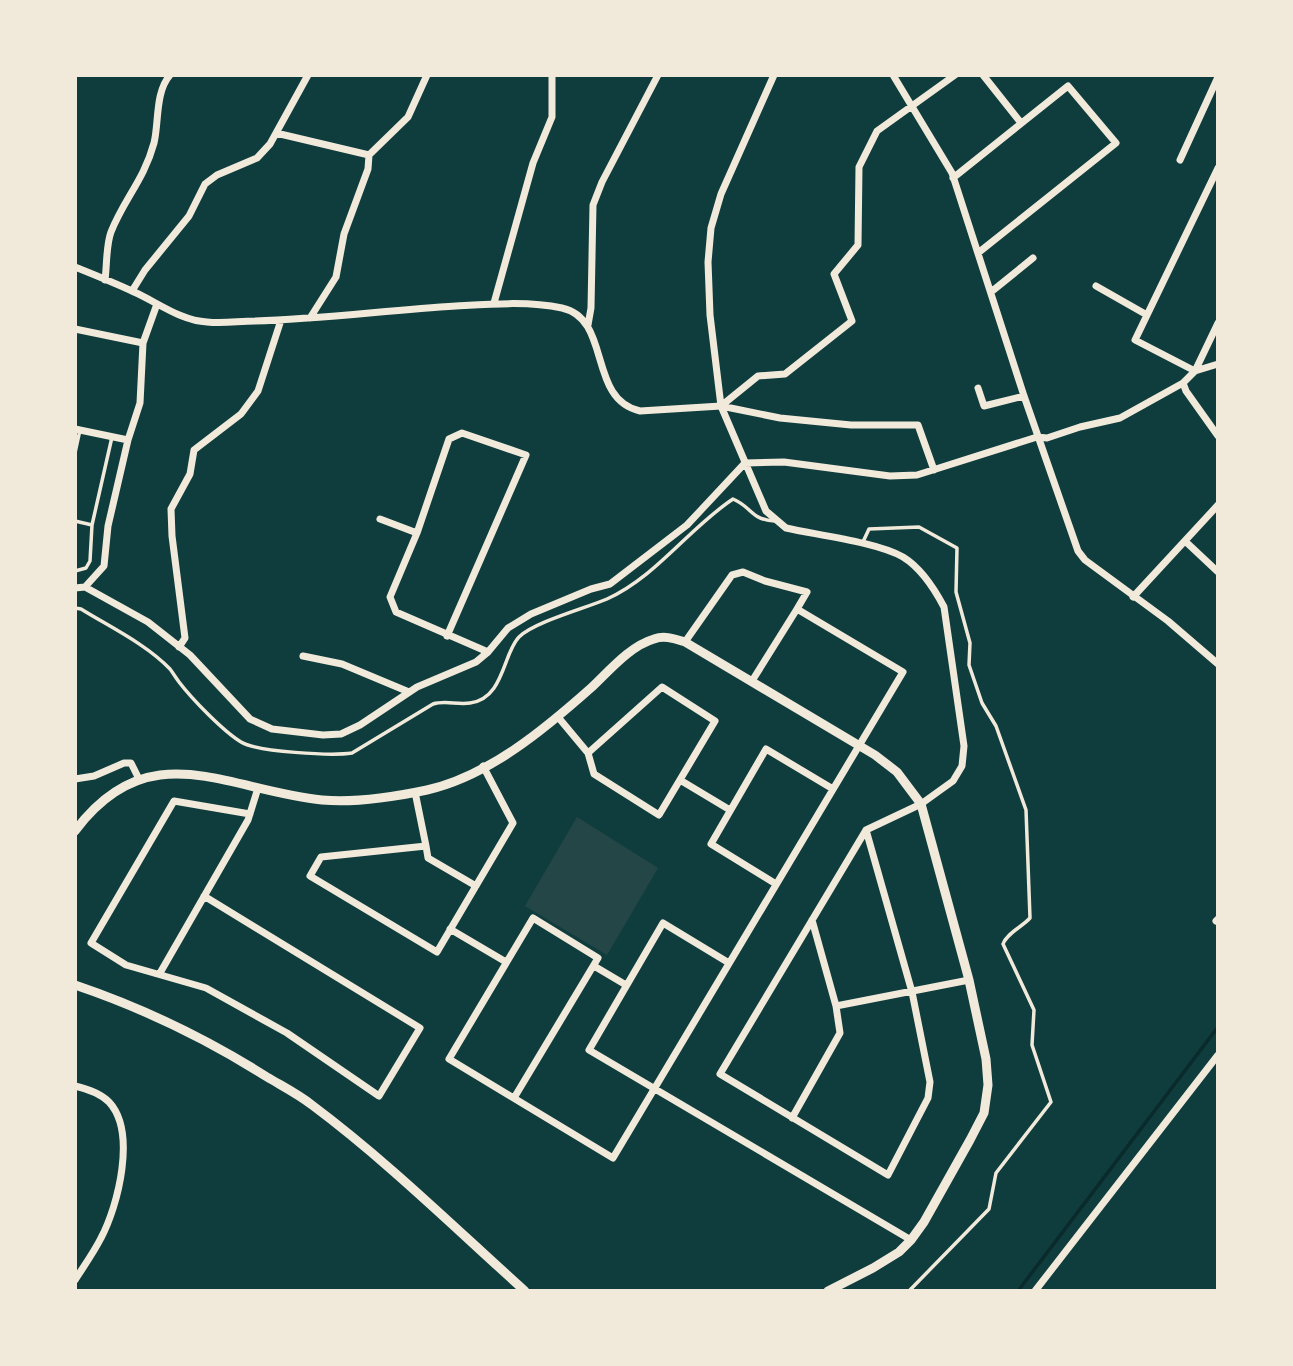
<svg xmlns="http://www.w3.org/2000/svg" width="1293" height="1366" font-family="'Source Sans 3',sans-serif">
<rect width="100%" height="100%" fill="#0f3d3e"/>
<path fill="#244646" d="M577,817L658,868L607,955L525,906Z"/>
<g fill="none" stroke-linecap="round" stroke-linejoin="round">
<path stroke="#0a2a2b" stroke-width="3.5" d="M1018,1291L1218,1027"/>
<path stroke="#f1e9da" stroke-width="3.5" d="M75,453L80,430
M75,521L92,525
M862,544L869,529L919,527L957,548L956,592L970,643L969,665L982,703L996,726L1026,810L1030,918C1022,927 1007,933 1003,944L1034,1010L1032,1045L1051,1102L996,1173L989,1209L909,1291
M75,571L86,568L90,561L92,525L112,437
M75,608L81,609C110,627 146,644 170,669C173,673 176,678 179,682C192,699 223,731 241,742C257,752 332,756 352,753L433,704C445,700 457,705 470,703C504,699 503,653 519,637C534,622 586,608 607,599C656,577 689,528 733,499C752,507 751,520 775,521"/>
<path stroke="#f1e9da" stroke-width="7" d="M774,75L721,194L711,228L708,262L710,315L721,406L766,511L786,528C817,535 877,542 903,557C921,568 934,588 944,607L964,746L962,766L953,781L921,804L866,830L720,1074L888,1175L928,1098L930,1082L912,992L866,830
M893,75L952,173L1024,396L1078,551L1085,560L1168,621L1218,664
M983,75L1021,123
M276,133L369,155
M1180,160L1218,77
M953,178L1068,86L1116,143L978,253
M75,267C95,275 115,283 134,292C157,302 181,321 207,322C223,324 239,321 255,321C322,319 389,310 456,306C491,304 528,301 562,308C612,319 587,399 640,411L721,406L780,418L851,425H918L934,470
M105,280C107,265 106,245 111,232C124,199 144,180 154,143C159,123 155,92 170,75
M1096,286L1147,315
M132,291L145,270L189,216L205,184L217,175L257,158L270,144L308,75
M991,292L1033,258
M494,303L533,163L552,117V75
M310,318L336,277L344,234L368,169L369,155L408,117L427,75
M1218,323L1195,371L1218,364
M588,325L591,308L593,205L602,182L658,75
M75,329L143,343
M1183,383L1186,391L1218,436
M978,388L984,406L1024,396
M721,406L758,376L785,374L852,321L834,274L858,245L859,167L877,131L955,75
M75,429L128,440
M380,519L417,533
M1185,541L1218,572
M85,587L104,566L108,526L128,440L140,403L143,343L157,304
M75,588L85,587L148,622L190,655L250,719L272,729L323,735L341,734L360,725L417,687L476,662L488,652L508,628L531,614L591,589L610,584L687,525L745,463L784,462L890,476L917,475L1037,437L1047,438L1080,427L1120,418L1183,383L1195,371L1135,340L1218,168
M1133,597L1218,505
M447,636L526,455L462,433L449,439L417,533L390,597L396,612L488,652
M179,647L185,638L172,536L171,509L190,474L194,450L241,414L258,391L281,320
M303,656L342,664L409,692
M752,681L797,609
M558,717L588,753L594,774L659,815L715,721L662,687L588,753
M75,779L94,776L124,763H131L139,779
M680,780L730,810
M415,792L426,846L321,857L310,876L437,952L513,823L483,766
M426,846L428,858L476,886
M776,884L711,844L766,749L833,789
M204,896L420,1028L379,1096L287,1033L206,988L126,965L91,943L174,801L250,814
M812,920L836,1006L969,980
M1216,921L1218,919
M450,929L506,962
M729,963L663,923L589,1050L911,1240
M594,966L626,985
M160,973L248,820L258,788
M75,1086C88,1089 100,1093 109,1102C137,1132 118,1206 101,1238C94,1252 84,1266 75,1280
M514,1098L598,958L533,918L449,1059L613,1158L903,672L797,609L807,592L765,581L743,572L732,575L685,642
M792,1118L840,1033L836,1006
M1035,1291L1218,1055"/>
<path stroke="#f1e9da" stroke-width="9" d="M75,831C149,732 226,790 322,800C357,803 394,797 427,790C489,776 546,728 592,687C610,670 630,646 654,639C665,635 675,639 685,642L875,755L897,772L921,804L969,980L986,1059L988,1085L984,1113L970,1140L924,1222L911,1240L899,1252L873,1268L828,1291
M75,985C143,1008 207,1039 267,1077C282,1086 298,1094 312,1105C387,1161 455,1228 525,1291"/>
</g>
<rect width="1293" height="1366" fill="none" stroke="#f1e9da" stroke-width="154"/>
</svg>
